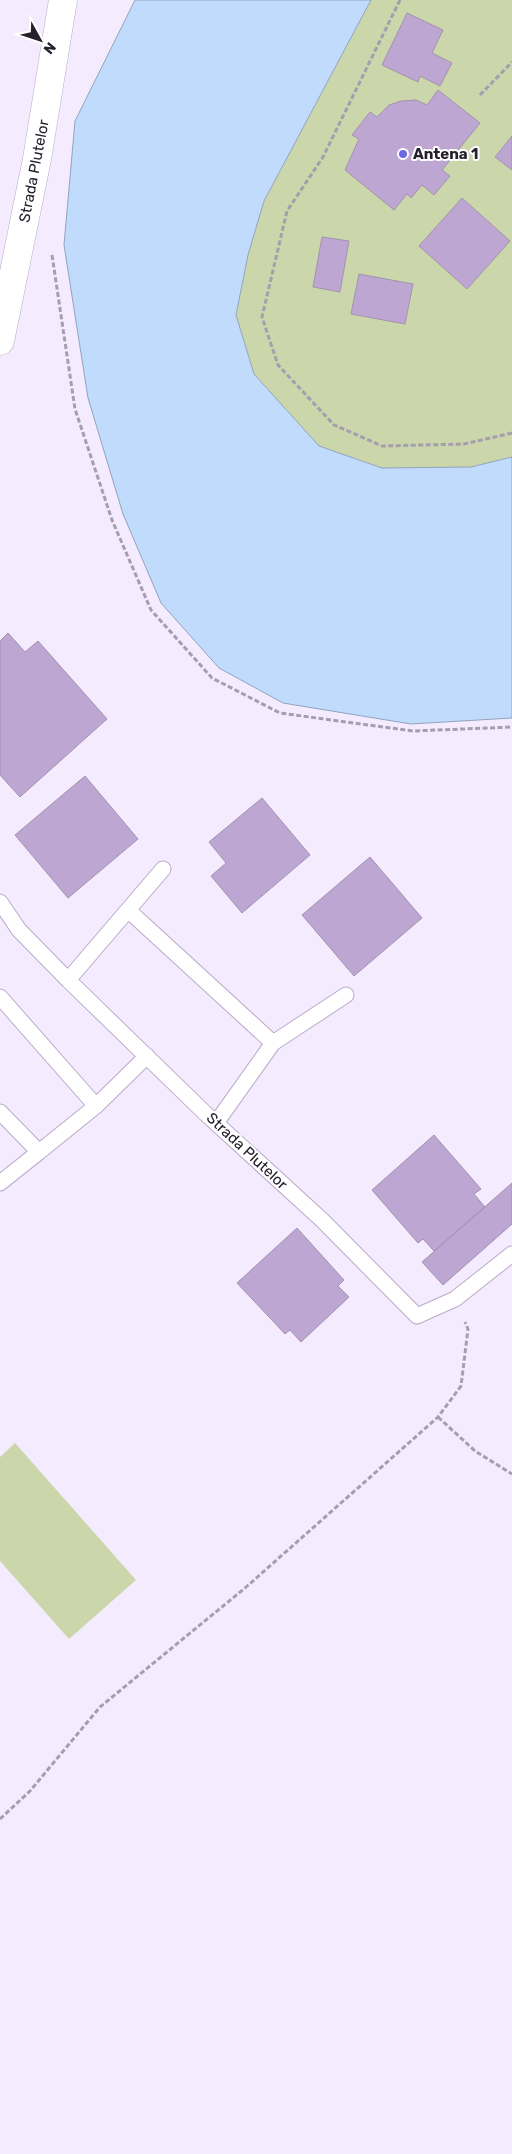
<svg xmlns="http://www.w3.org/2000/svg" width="512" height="2154" font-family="Rubik,sans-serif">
<rect width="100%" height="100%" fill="#f5ebfe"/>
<path fill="#cbd6aa" d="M371,0H512V457L471,467L382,468L319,446L254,374L236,315L248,255L264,201Z
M15,1443L136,1580L69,1639L0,1561V1457Z"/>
<path fill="#c0dbfc" stroke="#92a3bd" d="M135,0H371L264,201L248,255L236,315L254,374L319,446L382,468L471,467L512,457V718L411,724L283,703L219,668L161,603L123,514L88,398L64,245L75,121Z"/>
<path fill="#bda6d2" stroke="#a293b0" d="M407,13L443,30L432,53L452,63L440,86L420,76L418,82L382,65Z
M438,90L480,123L442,170L450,176L434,195L422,185L411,198L407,194L394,210L345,170L359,139L352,135L370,112L377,117L389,105L401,101L416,100L427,105Z
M512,136V170L495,157Z
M462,198L510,241L467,289L419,246Z
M322,237L349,241L340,292L313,287Z
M359,274L413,284L405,324L351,314Z
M8,633L25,652L38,641L107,719L20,797L0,775V641Z
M85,776L138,839L68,898L15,835Z
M262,798L310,855L242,913L211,876L226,863L209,842Z
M370,857L422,918L354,976L302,915Z
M434,1135L481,1189L474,1194L485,1207L434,1251L423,1239L418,1243L372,1190Z
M512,1183V1224L443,1285L422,1262Z
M297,1228L344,1280L338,1286L349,1297L301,1342L290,1330L285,1334L237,1283Z"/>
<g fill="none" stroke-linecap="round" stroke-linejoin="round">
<g stroke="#baabc9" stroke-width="17">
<path id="lane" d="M0,902L19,930L68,980L206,1114L322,1220L417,1316L455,1299L512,1254
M128,910L273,1043
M68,980L163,869
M0,997L96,1106
M0,1112L39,1152L96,1106L147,1056
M216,1123L273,1043L346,995
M0,1183L39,1152"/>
</g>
<g stroke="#baabc9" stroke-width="29">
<path id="street" d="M0,341L37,159L63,0"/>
</g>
<path stroke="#a69eae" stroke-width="3" stroke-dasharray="5 2.5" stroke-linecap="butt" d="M400,0L323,157L287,211L262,317L278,365L334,425L382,446L464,444L512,433
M480,95L512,62
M52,255L75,409L112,520L151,610L212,678L280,713L413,731L512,727
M438,1417L475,1451L512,1474
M0,1819L30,1791L100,1707L245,1588L438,1417L461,1386L468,1329L465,1322"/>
<use href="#lane" stroke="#fff" stroke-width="15"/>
<use href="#street" stroke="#fff" stroke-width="28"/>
</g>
<circle fill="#6a69e2" stroke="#fff" stroke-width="2" cx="403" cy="154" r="5"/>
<g text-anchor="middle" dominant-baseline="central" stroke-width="4" stroke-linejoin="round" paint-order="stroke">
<g font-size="15" font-weight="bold" fill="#25202b" stroke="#fff" text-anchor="start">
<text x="413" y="154">Antena 1</text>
</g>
<g font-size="15" fill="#25202b" stroke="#fff">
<text transform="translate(34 171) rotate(-79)">Strada Plutelor</text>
<text transform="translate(247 1151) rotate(43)">Strada Plutelor</text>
</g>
</g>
<g transform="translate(40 40) rotate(130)" stroke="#ffffff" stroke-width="4" paint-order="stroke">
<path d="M0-4L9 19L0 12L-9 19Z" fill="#25202b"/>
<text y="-8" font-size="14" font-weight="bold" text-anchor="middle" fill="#25202b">N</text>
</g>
</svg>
